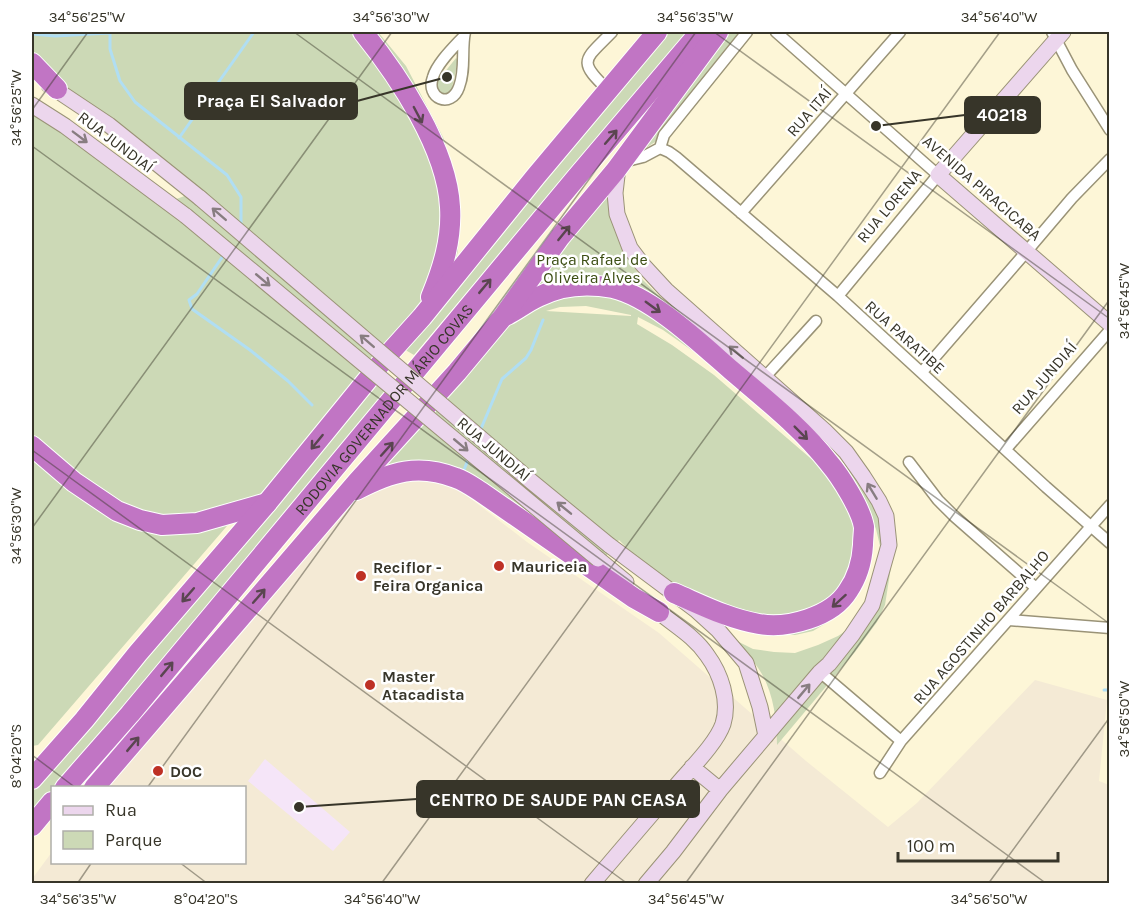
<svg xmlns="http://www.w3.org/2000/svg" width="1141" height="915" font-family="Karla,sans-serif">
<rect width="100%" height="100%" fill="#fdf6d7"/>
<path fill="#f4ead5" d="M444,478L527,542L659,633L806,761L888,827L917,803L1035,680L1107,700L1099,781L1109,785V883L32,884V879L52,852V862H244V788L102,787L338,505L387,481Z"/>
<path fill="#f5e5f8" d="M265,759L350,832L333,851L248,781Z"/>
<path fill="#ccd9b6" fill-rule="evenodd" d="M32,32H378L406,66L443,137L455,174L459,205L458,251L449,283L267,503L240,510L140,520L32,446V106L171,201L190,194L32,75Z
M665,32H687L414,355L402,348Z
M724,32H743L655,142L638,153Z
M456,58L458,60L452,88L448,94H441L437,91L436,83Z
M616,170L625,250L633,266L642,279L666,303L846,467L869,495L894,548L885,605L877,622L855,652L777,745C777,715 772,683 752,660C743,650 733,642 723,634L753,649L774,652L795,653L818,645L838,636L856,624L876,588L880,546L876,529L865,503L761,399L663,330L638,317L637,324L672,345L714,375L816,463L853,509L862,584L854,601L838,616L813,631L795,635H763L729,623L709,611L633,554L619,540L594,571L454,473L360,478ZM586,306L631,315V316L546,311L560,307Z
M374,380L387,391L315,481L32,813V785Z
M32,451L114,518L233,519L38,745L32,746Z"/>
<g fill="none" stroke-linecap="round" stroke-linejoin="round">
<path stroke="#b0def3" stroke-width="3" d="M32,34L55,36L110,33V49L120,81L135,102L227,175L241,197V227
M179,138L254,32
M225,253L197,294L189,300L192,309L250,350L288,381L312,405
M480,431L502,379L526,358L531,350L543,320
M464,470L469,457
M1104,690H1110"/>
<g stroke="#9a9377" stroke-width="13">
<path id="street" d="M776,32L938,175L838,296
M1052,32L1072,70L1110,130
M464,36C454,47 437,63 433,77C425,98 451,110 459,87C466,69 461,50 465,32
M608,90C576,60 585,60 612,32
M660,148L664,135L747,32
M623,162L643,157L660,148L669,152L676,157L838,296L1046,487L1110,543
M741,213L900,32
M922,372L1027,251L1072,198L1110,159
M765,377L816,321
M1006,449L1110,330
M909,462L938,500L954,516L1036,588
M1009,620L1110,628
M820,672L901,741
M880,773L901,741L1110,505"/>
</g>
<g stroke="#9a9377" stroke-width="17">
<path id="secondary" d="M1063,32L938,175L1110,324
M49,85L109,125L200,198
M32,105L65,126L186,216
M618,167L615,193L617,214L630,248L642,264L666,290L824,430L846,452L863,476L879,501L886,516L889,545L872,605L852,635L829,664L820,672L720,790L673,852L646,884
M609,545L696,610L718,630L746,663L760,707L766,736
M598,559L626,582
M692,767L720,790
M592,884C620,851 648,818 676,786C690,769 716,744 723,724C730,701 721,674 707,655C693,634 670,623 652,606"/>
</g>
<g stroke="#fff" stroke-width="22">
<g id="highway">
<path d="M363,32C399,77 447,148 450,207C452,239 443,268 431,297"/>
<path d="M32,63L57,89"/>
<path d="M507,315C517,310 527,302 538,297C561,285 587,283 613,288C652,297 700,343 731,370C765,399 802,428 829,463C841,477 861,509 864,527C864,532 863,539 863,545C862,561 857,578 848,591C832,617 787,629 759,624C729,619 702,605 674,593"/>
<path d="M32,446L74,482L117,511L140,520L162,525L197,523L267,503"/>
<path d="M356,490C391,472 418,463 456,478C465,481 473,487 481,492L634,598L659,612"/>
<path d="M32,779L84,720L138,653L267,503L386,357L422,317L536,176L657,32"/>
<path id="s1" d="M65,788L130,714L576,178L700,32"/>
<path d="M94,788L357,482L457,372L502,318L560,237L616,170L718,32"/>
<path d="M32,826L52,802"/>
</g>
</g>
<use href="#street" stroke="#fff" stroke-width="10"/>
<use href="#secondary" stroke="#ecd6ed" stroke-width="15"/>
<use href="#highway" stroke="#c175c4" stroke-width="20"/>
<g stroke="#9a9377" stroke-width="17" stroke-linecap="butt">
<path id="secondary-bridge" d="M200,198L532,482L609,545
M186,216L598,559"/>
</g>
<use href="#secondary-bridge" stroke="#ecd6ed" stroke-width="15"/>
</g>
<defs><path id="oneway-shaft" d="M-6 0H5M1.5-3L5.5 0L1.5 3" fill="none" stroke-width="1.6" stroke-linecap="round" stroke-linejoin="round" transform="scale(1.5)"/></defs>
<g stroke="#5a4550">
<use href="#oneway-shaft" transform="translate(418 115) rotate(62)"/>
<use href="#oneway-shaft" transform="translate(611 137) rotate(-49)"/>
<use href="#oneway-shaft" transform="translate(564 233) rotate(-51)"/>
<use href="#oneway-shaft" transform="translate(485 286) rotate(-50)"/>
<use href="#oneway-shaft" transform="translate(653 307) rotate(36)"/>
<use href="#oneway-shaft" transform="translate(801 433) rotate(45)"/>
<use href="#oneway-shaft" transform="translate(317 442) rotate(129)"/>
<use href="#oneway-shaft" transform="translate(387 449) rotate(-48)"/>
<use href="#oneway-shaft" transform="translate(188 595) rotate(131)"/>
<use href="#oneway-shaft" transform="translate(259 596) rotate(-49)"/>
<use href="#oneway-shaft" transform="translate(839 601) rotate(138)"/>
<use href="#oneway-shaft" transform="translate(167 669) rotate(-50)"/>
<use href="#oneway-shaft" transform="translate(133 744) rotate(-50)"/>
</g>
<g stroke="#887d81">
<use href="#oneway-shaft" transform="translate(80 137) rotate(37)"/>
<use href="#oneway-shaft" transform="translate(219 214) rotate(-139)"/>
<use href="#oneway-shaft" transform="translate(263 280) rotate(40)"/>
<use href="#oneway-shaft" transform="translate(367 341) rotate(-139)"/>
<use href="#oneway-shaft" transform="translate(736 352) rotate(-139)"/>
<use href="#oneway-shaft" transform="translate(461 445) rotate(40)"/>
<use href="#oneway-shaft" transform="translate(872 491) rotate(-121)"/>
<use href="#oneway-shaft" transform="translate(564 508) rotate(-141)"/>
<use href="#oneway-shaft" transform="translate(804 691) rotate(-50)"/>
</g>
<path fill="none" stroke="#373529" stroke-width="1.5" stroke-opacity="0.45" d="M294,32L1110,624M714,32L1110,319M32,110L88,32M32,146L1047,884M32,450L628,884M32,528L392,32M32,755L76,788M147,788L696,32M179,862L208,884M77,884L92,862M381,884L1000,32M685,884L1110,299M988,884L1110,717"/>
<g fill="#be3125" stroke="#fff" stroke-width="2">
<circle cx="499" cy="566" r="6"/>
<circle cx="361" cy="576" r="6"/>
<circle cx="370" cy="685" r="6"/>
<circle cx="158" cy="771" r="6"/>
</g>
<g text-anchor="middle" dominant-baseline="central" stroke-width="5" stroke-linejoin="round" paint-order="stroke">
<g font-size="16" fill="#373529" stroke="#fff">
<text transform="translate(809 112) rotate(-49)">RUA ITAÍ</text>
<text transform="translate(116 142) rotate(37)">RUA JUNDIAÍ</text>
<text transform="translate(982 188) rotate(41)">AVENIDA PIRACICABA</text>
<text transform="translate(889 206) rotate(-50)">RUA LORENA</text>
<text transform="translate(905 337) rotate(42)">RUA PARATIBE</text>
<text transform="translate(1044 378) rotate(-49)">RUA JUNDIAÍ</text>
<text stroke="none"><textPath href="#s1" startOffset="495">RODOVIA GOVERNADOR MÁRIO COVAS</textPath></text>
<text transform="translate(494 449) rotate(40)">RUA JUNDIAÍ</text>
<text transform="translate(981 627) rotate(-49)">RUA AGOSTINHO BARBALHO</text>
</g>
<g font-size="16" fill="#3c4e13" stroke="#fff">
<text x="592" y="259">Praça Rafael de<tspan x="592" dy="18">Oliveira Alves</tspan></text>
</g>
<g font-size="16" font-weight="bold" fill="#373529" stroke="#fff" text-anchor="start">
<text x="511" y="566">Mauriceia</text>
<text x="373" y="567">Reciflor -<tspan x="373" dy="18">Feira Organica</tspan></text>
<text x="382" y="676">Master<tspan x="382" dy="18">Atacadista</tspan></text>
<text x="170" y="771">DOC</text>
</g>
</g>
<path fill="none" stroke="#373529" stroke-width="2" d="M447 77L357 101M876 126L965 115M299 807L417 799"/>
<g fill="#373529" stroke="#fff" stroke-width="2">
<circle cx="447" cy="77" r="6"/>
<circle cx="876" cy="126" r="6"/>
<circle cx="299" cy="807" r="6"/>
</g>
<g fill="#373529" stroke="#373529" stroke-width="2">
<rect x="185" y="83" width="172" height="36" rx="6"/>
<rect x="965" y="97" width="75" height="36" rx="6"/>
<rect x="417" y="781" width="282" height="36" rx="6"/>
</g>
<g font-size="18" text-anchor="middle" font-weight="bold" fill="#fff">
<text x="271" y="107">Praça El Salvador</text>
<text x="1002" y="121">40218</text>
<text x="558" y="806">CENTRO DE SAUDE PAN CEASA</text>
</g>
<rect width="1141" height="915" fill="none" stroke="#ffffff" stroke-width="66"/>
<rect x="51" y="786" width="195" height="78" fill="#ffffff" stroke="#afaea9" stroke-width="1.5"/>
<rect x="63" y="806" width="30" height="9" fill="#ecd6ed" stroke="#afaea9" stroke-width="1.5"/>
<text x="105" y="816" font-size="18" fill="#373529">Rua</text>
<rect x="63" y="831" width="30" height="18" fill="#ccd9b6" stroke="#afaea9" stroke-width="1.5"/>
<text x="105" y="846" font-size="18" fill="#373529">Parque</text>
<path d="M898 852v9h160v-9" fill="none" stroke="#373529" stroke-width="3"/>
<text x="907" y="852" font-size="18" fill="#373529" stroke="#ffffff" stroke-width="4.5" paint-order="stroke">100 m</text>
<rect x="33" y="33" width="1075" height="849" fill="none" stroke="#373529" stroke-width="2"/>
<g font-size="15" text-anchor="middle" fill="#373529">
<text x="87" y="22">34°56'25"W</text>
<text x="391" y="22">34°56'30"W</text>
<text x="695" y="22">34°56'35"W</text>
<text x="999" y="22">34°56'40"W</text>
<text transform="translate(16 108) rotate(-90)" y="5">34°56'25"W</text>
<text transform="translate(1124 301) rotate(-90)" y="5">34°56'45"W</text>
<text transform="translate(16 526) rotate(-90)" y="5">34°56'30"W</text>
<text transform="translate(1124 719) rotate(-90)" y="5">34°56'50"W</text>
<text transform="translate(16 756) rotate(-90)" y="5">8°04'20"S</text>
<text x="78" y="904">34°56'35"W</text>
<text x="206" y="904">8°04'20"S</text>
<text x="382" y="904">34°56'40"W</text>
<text x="686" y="904">34°56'45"W</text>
<text x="989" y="904">34°56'50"W</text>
</g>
</svg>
